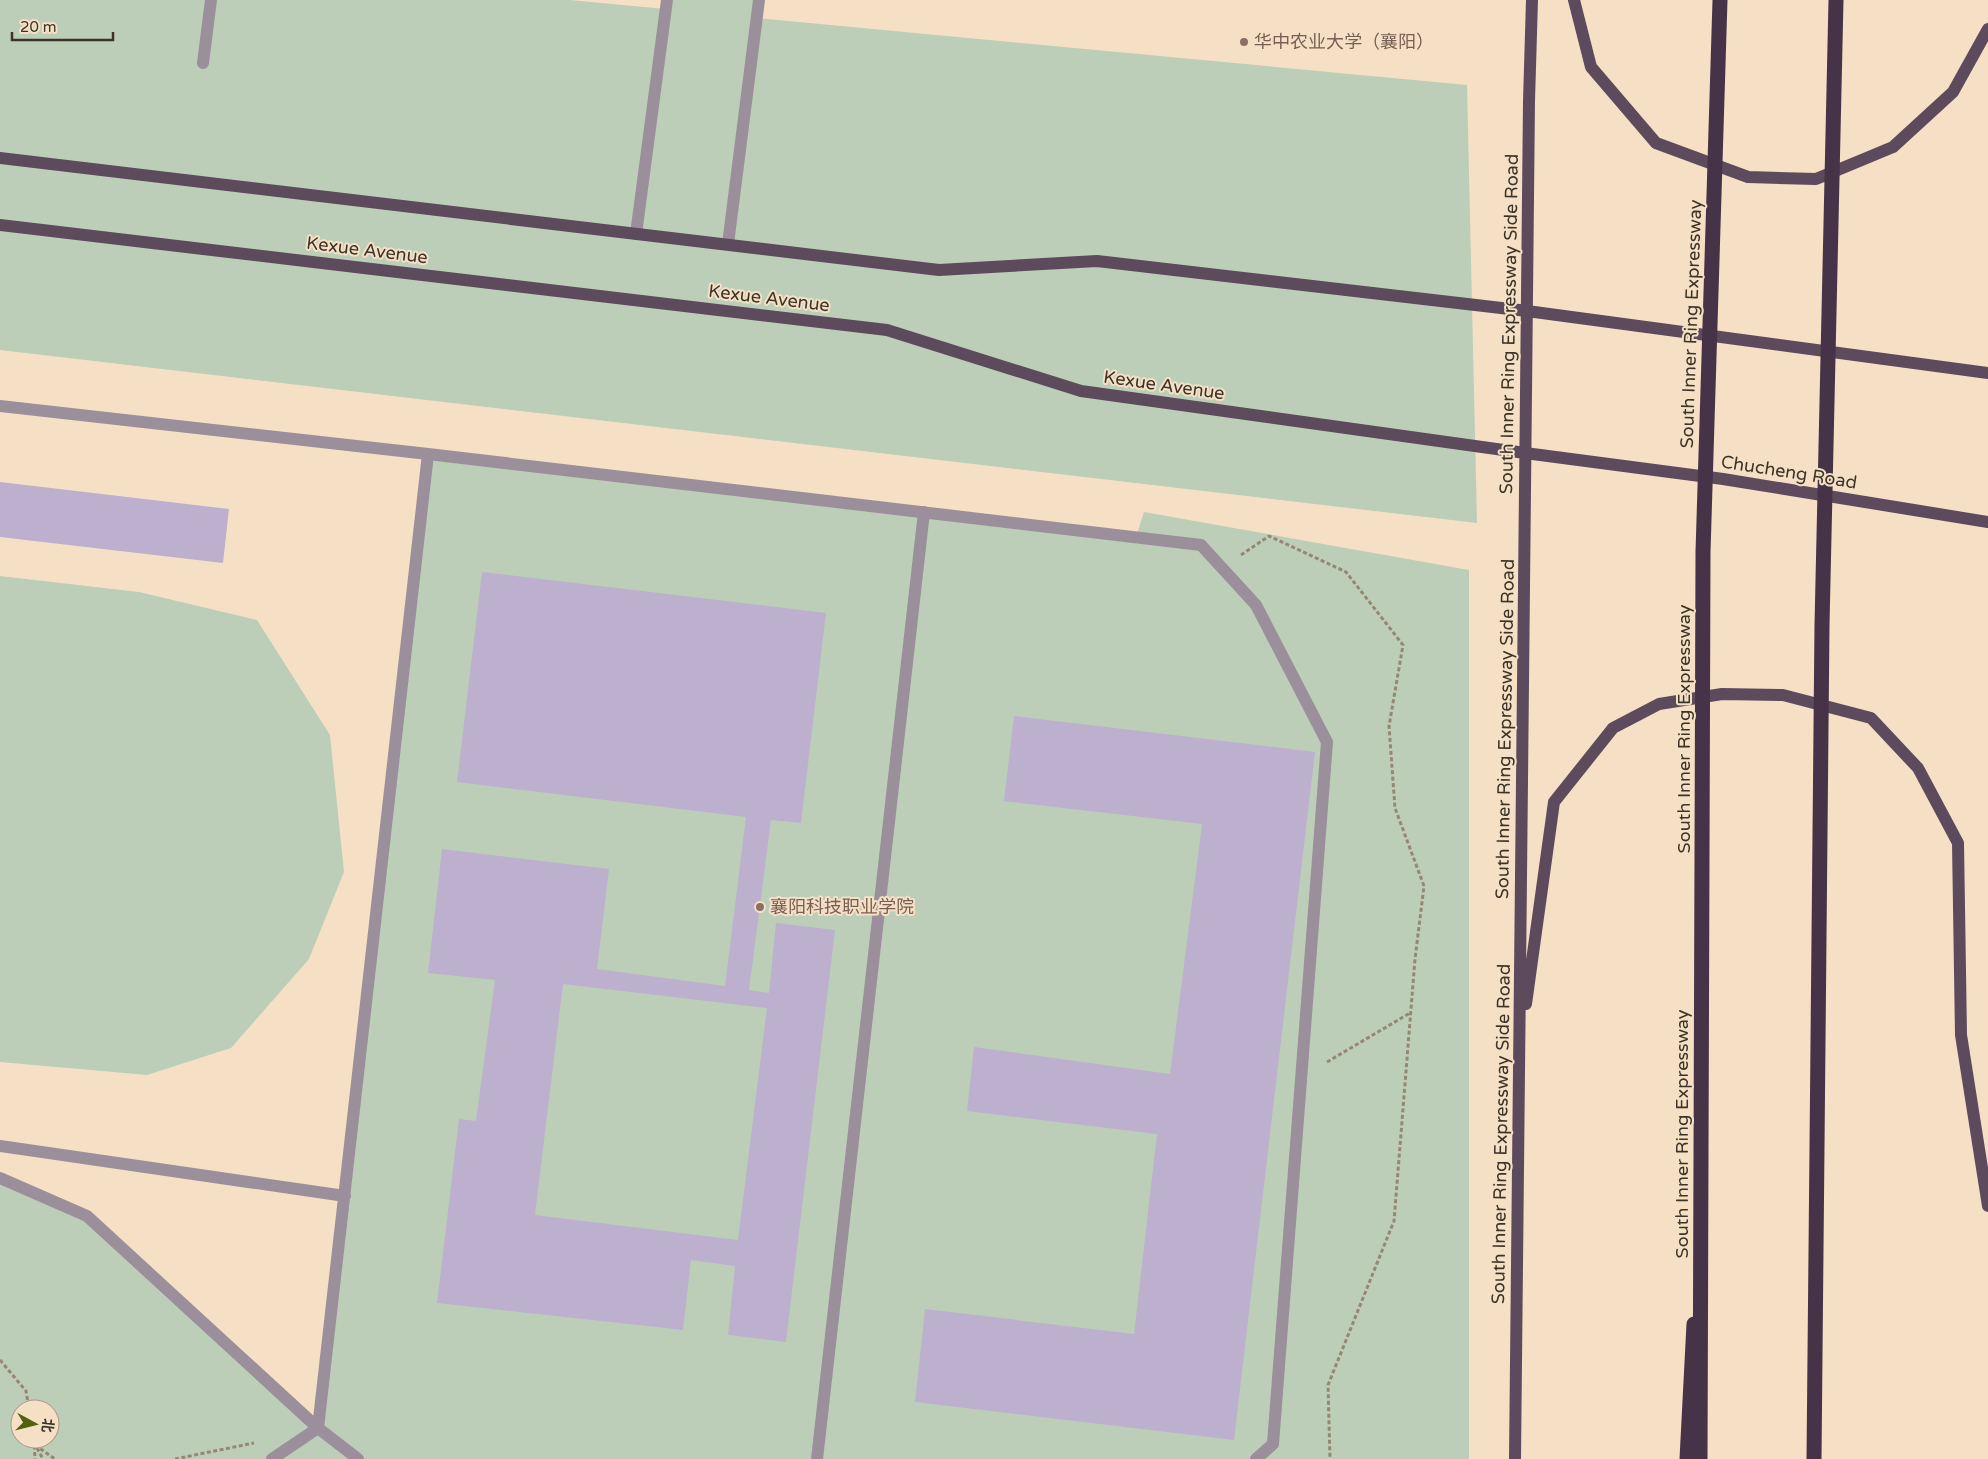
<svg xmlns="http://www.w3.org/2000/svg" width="1988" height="1459" font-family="'Varela Round','Noto Sans SC',sans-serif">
<rect width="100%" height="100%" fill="#f5e0c5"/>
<path fill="#bdceb8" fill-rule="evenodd" d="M0,0H570L665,9L667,0H759L757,18L1467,85L1477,523L0,350Z
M428,454L1136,537L1144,512L1469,570V1459H0V1178L87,1216L318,1428ZM20,1409H50V1439H20Z
M0,576L139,592L257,620L330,735L344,872L309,959L231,1048L147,1075L0,1062Z"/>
<path fill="#bcb0ce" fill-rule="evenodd" d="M0,482L229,509L223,563L0,537Z
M482,572L826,613L801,823L771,820L749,990L769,993L776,923L835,930L786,1342L728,1335L735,1266L691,1260L683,1330L437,1303L459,1119L476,1121L495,980L428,973L442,849L609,869L597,969L725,986L746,817L457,782ZM563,984L767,1008L738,1240L535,1215Z
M1014,716L1315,752L1234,1440L915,1402L925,1309L1134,1334L1157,1134L967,1111L974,1047L1170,1074L1202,824L1004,801Z"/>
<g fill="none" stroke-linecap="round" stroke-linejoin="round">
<path stroke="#958774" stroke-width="3" stroke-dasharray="4 2.5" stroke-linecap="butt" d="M1241,555L1269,536L1346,572L1403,645L1389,726L1395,808L1424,886L1415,959L1394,1221L1328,1385L1330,1459
M1327,1062L1410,1013
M0,1360L26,1391L29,1409
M34,1439L35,1459
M35,1445L55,1459
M37,1448L43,1459
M175,1459L254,1443"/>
<path stroke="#9a8f9a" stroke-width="12" d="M203,63L211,0
M636,234L667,0
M728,244L759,0
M0,406L428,454
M0,1146L345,1196
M0,1178L87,1216L318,1428L358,1459
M272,1459L318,1428L428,454L1201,545L1256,605L1327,742L1273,1444L1256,1459
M817,1459L924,512"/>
<path stroke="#5d4b5d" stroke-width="12" d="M1574,0L1591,67L1656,143L1748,177L1816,179L1893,147L1953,92L1988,29
M0,158L939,270L1097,261L1527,311L1988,373
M0,225L887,330L1081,391L1525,453L1723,479L1988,522
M1526,1004L1554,802L1613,728L1659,704L1722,694L1783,695L1871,718L1918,768L1958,843L1961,1035L1988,1206
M1515,1459L1529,101L1532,0"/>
<path stroke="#473348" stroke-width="15" d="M1687,1459L1694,1324"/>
<path stroke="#473348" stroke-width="15" d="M1700,1459L1703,552L1720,0
M1814,1459L1822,625L1836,0"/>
</g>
<g fill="#8d6e63" stroke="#f5e0c5" stroke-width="2">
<circle cx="1244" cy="42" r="5"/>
<circle cx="760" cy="907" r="5"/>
</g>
<g text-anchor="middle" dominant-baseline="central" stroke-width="4" stroke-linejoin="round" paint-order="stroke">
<g font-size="18" fill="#785e54" stroke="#f5e0c5" text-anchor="start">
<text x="1254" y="42">华中农业大学（襄阳）</text>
<text x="770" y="907">襄阳科技职业学院</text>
</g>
<g font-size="18" fill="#3c3429" stroke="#f5e0c5">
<text transform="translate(367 250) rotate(7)">Kexue Avenue</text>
<text transform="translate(769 298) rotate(7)">Kexue Avenue</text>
<text transform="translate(1509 324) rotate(-89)">South Inner Ring Expressway Side Road</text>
<text transform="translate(1691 324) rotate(-88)">South Inner Ring Expressway</text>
<text transform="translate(1164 385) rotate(8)">Kexue Avenue</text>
<text transform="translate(1789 472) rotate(9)">Chucheng Road</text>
<text transform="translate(1505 729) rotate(-89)">South Inner Ring Expressway Side Road</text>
<text transform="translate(1684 729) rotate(-90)">South Inner Ring Expressway</text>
<text transform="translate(1501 1134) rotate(-89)">South Inner Ring Expressway Side Road</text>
<text transform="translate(1682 1134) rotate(-90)">South Inner Ring Expressway</text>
</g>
</g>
<g transform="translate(35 1424) rotate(97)"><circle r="24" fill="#f5e0c5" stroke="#ab9b87"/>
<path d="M0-4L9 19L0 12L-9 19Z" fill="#50630c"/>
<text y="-8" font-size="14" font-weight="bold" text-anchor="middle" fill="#3c3429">北</text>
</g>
<path d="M12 32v8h101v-8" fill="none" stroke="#3c3429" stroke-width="2.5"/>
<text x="20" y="32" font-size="15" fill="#3c3429" stroke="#f5e0c5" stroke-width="4" paint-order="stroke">20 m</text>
</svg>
